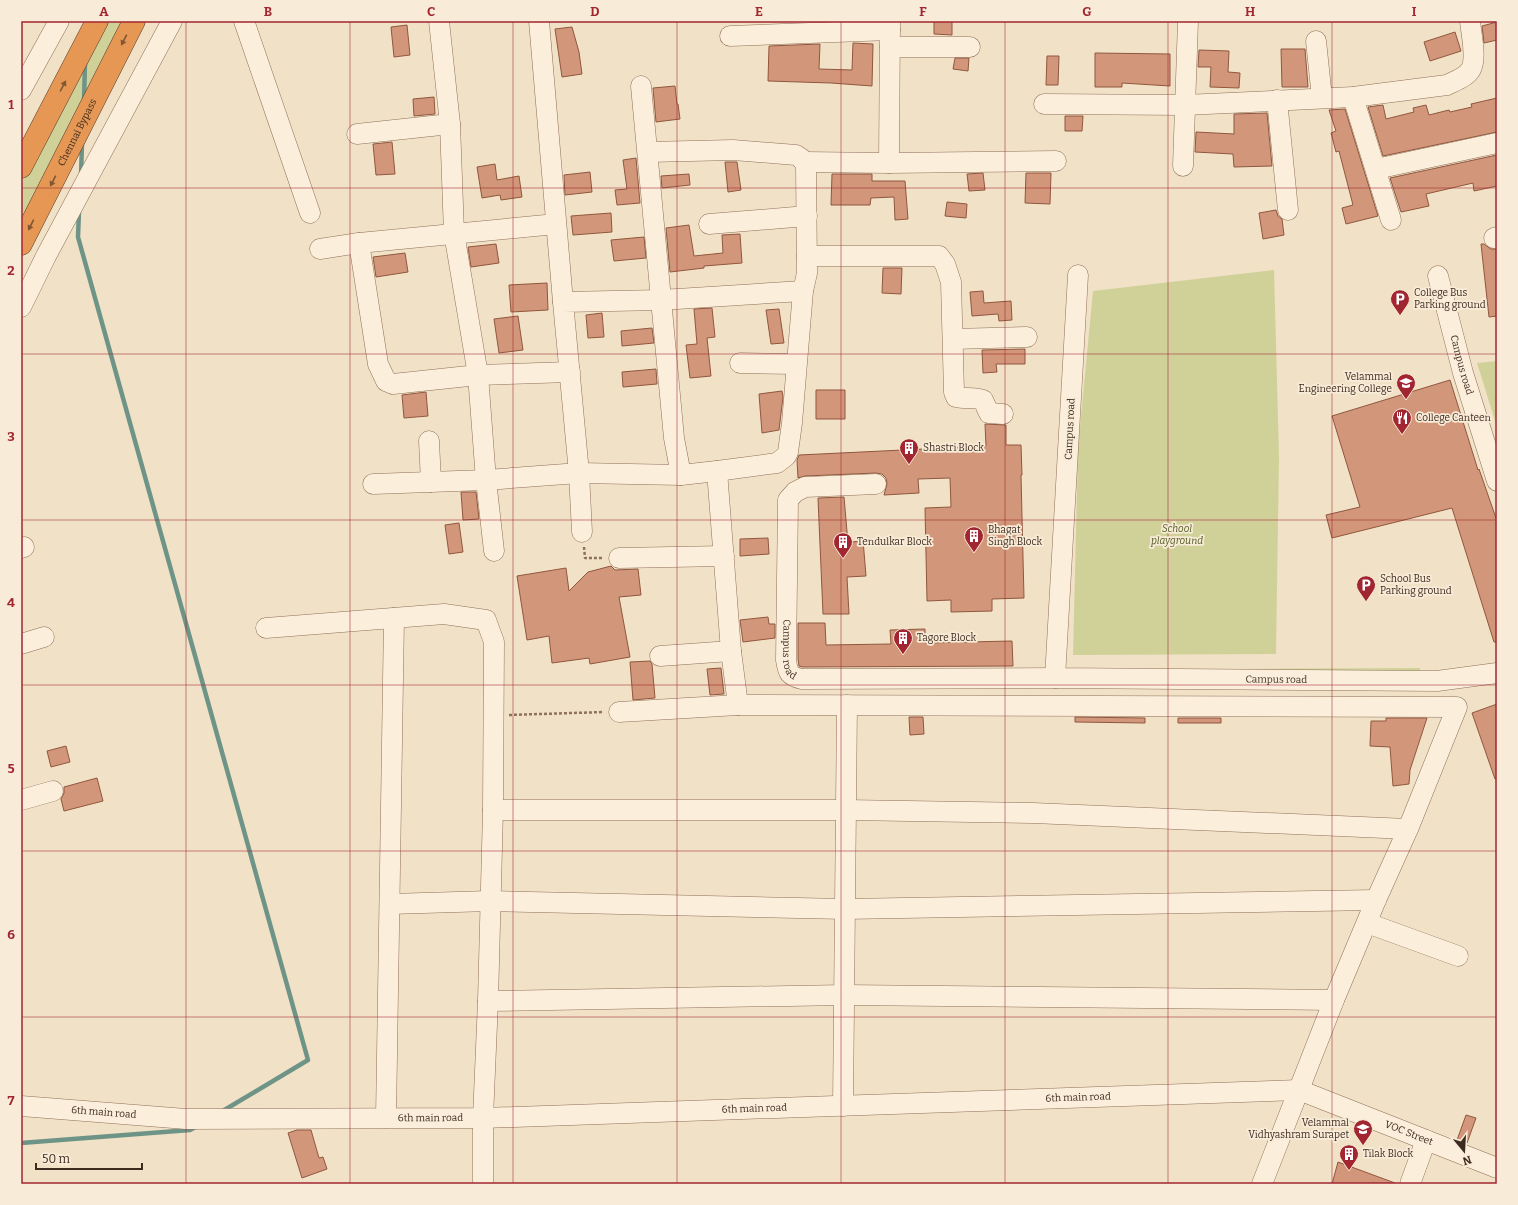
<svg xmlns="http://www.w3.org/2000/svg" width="1518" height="1205" font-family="Bitter,serif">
<rect width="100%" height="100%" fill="#f1e1c6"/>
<path fill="#d0d199" d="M105,21H126L21,228V183Z
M1274,270L1279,456L1276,654L1073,655L1078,448L1093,291Z
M1497,361V427L1477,363Z
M1420,668L1419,679L1232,680V669Z"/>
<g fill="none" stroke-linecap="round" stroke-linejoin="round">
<path stroke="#6e9487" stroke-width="4.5" d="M84,101L85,63
M81,175L82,143
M79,211L78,237L308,1060L221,1112
M21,1143L190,1130L197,1126"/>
</g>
<path fill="#d2967a" stroke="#90573e" d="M934,21H952V35L934,34Z
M1497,22V40L1484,43L1482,26Z
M407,25L410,55L394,57L391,27Z
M572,27L579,52L582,74L562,77L555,29Z
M1455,32L1461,51L1430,61L1424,42Z
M853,43L873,44L872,86L831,83L768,81L769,46L820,44L819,69L852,70Z
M1281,49H1305L1308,87H1282Z
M1199,50L1229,51L1228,72L1240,73L1239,88L1210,87L1211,67H1198Z
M1095,53L1170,54V86L1122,83V87H1095Z
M1047,56H1059L1058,85H1046Z
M955,58H969L968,71L953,69Z
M675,86L677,104H678L680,119L656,122L653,88Z
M434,97L435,114L414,116L413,99Z
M1497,98V132L1383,156L1368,107L1383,105L1386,119L1414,112L1413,108L1426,105L1429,115L1449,110L1450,112L1472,107L1471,104Z
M1345,109L1378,216L1346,224L1342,208L1353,205L1339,151L1336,152L1331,133L1336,131L1329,110Z
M1267,113L1272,166L1234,167L1233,154L1195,152L1196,132L1234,134V114Z
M1065,116H1083L1082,131H1065Z
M392,142L395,174L376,175L373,144Z
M1497,155V186L1474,191L1473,183L1426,194L1429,206L1401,212L1390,178Z
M636,158L640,203L617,205L615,190L627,189L623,160Z
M725,162H737L741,190L728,192Z
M495,164L497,180L519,176L522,197L501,200L500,195L482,198L477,167Z
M590,172L592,192L565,195L564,175Z
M983,173L985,190L969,191L967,174Z
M1026,173H1051L1050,204L1025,203Z
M689,174L690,185L662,188L661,176Z
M832,174H872V181H905L908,219L895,220L894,197L871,198L870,205H831Z
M947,202L967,204L966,218L945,216Z
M1276,210L1278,216L1282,219L1284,235L1263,239L1259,213Z
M611,213L612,232L573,235L571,216Z
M689,225L694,256L723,253L722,235L740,234L742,263L704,266V268L670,272L666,228Z
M644,237L646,258L614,261L611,240Z
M496,244L499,263L471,267L468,247Z
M1481,244H1484L1491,249H1497V316L1489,317Z
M405,253L408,272L376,277L373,257Z
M883,268H902L901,294L882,293Z
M547,283L548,310L511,312L509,285Z
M983,291L984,303L1011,301L1012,320L999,321L998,314L972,316L970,292Z
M712,308L715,337L707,338L711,376L690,378L686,345L697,344L694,309Z
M779,309L784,343L771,344L766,310Z
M602,313L604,337L588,338L586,315Z
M518,316L523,350L499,353L494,319Z
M652,328L654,343L622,346L621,331Z
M1025,349V364H996L997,372L983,373L982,350Z
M656,369L657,384L623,387L622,372Z
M1450,380L1478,470L1479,469L1497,521V642H1494L1452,508L1332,538L1326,515L1360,507L1332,416Z
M816,390H845V419H816Z
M782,391L783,397L779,430L762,433L759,394Z
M426,392L428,416L404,418L402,395Z
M985,424L1006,425V445H1021L1022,475H1021L1024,598L992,599V611L951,612V600L927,601L925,508L951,507L950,478L918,479L919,493L884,495L887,484L886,478L882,474L876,473L805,476L798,478L797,460L799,455L986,446Z
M461,492H476L479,519L463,520Z
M844,497L848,543L863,540L866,576L847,577L849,614H823L818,498Z
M459,523L463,552L449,554L445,525Z
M768,538L769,554L740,556V539Z
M611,566L615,570L638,569L641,595L619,597L630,657L590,664L589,658L552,663L549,636L527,640L517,576L566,568L569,591L588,572Z
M768,617L769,624H775V638L743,642L740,620Z
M798,623H825L826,645L891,644L890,630L925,629V643L1012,641L1013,666L803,667L799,666L798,659Z
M650,661L652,664L655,698L633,700L630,662Z
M721,668L724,694L710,695L707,669Z
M1497,704V779H1495L1472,713Z
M909,717H923L924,734L910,735Z
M1075,717L1145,718V723L1075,722Z
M1178,718H1221V723H1178Z
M1386,718H1427L1410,770L1409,784L1393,786L1390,747L1370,746L1371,721H1386Z
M66,746L70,762L51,767L47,751Z
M97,778L103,801L64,811L61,799L64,793V787Z
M1466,1115L1476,1118L1467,1143L1457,1140Z
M297,1130H311L319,1158L323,1157L327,1169L302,1178L288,1133Z
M1338,1162L1395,1183V1184H1332Z"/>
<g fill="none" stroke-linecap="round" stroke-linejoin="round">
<g stroke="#8f715a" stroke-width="21">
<g id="minor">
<path d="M244,21L310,213"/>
<path d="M439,21L450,124L454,233L478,375L486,480L494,551"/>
<path d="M539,21L563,302"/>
<path d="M730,36L890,30"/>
<path d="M1316,41L1322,98"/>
<path d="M890,47H970"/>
<path d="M641,86L674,438L681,475"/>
<path d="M21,90L59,21"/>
<path d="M1353,97L1391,220"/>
<path d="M1277,100L1288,210"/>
<path d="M1044,104L1184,105L1229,103L1353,97L1447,85C1455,81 1467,77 1471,69C1477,58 1471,33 1470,21"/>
<path d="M357,134L450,124"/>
<path d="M804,162L889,163L1056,161"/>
<path d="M889,163L890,21"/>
<path d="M1183,166L1188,21"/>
<path d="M1376,169L1497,143"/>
<path d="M709,224L807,216"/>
<path d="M1494,238L1497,237"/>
<path d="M359,243L378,364L386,381L393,384L478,375L570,372"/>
<path d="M320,249L359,243L556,224"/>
<path d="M807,256H939L945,264L951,282L954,392L956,397C965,399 974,397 983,400L989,413L1003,414"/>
<path id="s1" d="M1078,275L1055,678L1437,681L1497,673"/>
<path id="s2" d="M1438,276L1463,373L1497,481"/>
<path d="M21,307L46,256L172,21"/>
<path d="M953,339L1027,337"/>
<path d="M740,363L796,364"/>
<path d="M429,441L431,482"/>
<path d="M717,471L731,651L738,705"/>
<path d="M373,484L486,480L579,473L681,475L717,471L777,463L786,456L788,452L792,423L803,291L807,273L806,165L802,159L796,155L733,150L648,152"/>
<path id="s3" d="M876,484L805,487L795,492L788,500L786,660C788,673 789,676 802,679L1055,678"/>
<path d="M582,532L579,473L563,302L661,300L803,291"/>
<path d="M21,548L24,547"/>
<path d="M619,558L724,556"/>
<path d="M266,628L444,614L486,620L494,642L493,810L488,1001L483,1118V1184"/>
<path d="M21,644L44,637"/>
<path d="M660,656L731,651"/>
<path d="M619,712L738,705L1457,707L1408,829L1376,900L1334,1000L1262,1184"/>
<path d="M21,800L53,791"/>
<path d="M493,810H846L1033,813L1408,829"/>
<path d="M390,904L490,901L845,909L1376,900"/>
<path d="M1367,923L1458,956"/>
<path d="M488,1001L844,995L1334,1000"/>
<path id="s4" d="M21,1106L186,1119L483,1118L1299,1090L1497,1168"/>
<path d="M843,1106L847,705"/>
<path d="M386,1118L394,618"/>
<path d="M1410,1184L1426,1140"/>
</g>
</g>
<g stroke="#5d402e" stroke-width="23">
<g id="highway">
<path d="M21,167L97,21"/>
<path id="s5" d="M21,244L134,21"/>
</g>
</g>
<path stroke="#8f715a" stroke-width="2.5" stroke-dasharray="3 2" stroke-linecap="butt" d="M584,547L585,558H603
M509,715L604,712"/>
<use href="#minor" stroke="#fbeedb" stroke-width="20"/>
<use href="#highway" stroke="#e59753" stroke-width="22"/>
</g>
<defs><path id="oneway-solid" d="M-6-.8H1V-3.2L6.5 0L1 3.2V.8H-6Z"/></defs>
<g fill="#815634">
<use href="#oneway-solid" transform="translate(124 40) rotate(117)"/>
<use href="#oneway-solid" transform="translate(63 86) rotate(-62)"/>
<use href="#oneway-solid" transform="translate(53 181) rotate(117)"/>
<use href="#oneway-solid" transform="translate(31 225) rotate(117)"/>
</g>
<path fill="none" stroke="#a22632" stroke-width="1" stroke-opacity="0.55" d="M186,21V1184M350,21V1184M513,21V1184M677,21V1184M841,21V1184M1005,21V1184M1168,21V1184M1332,21V1184M21,188H1497M21,354H1497M21,520H1497M21,685H1497M21,851H1497M21,1017H1497"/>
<defs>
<g id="parking-pin" transform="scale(1)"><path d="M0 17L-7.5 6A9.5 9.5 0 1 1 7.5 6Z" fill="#a22632" stroke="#f8ebd7"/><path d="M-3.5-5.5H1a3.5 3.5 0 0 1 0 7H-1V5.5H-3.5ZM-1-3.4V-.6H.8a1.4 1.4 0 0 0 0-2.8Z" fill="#fff"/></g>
<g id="university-pin" transform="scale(1)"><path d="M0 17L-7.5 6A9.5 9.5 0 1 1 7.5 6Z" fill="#a22632" stroke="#f8ebd7"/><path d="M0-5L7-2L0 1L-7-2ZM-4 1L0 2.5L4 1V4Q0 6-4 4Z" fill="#fff"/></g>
<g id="restaurant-pin" transform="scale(1)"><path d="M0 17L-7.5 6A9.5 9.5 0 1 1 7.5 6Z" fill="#a22632" stroke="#f8ebd7"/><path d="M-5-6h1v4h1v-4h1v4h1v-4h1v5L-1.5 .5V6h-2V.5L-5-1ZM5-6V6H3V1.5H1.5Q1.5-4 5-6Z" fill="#fff"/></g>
<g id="building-pin" transform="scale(1)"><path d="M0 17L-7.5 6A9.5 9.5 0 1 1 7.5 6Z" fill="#a22632" stroke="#f8ebd7"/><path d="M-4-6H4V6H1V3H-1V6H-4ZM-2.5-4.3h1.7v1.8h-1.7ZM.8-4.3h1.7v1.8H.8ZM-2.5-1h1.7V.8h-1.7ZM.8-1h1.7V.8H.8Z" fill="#fff"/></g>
<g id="school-pin" transform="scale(1)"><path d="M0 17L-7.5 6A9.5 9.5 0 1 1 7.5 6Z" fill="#a22632" stroke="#f8ebd7"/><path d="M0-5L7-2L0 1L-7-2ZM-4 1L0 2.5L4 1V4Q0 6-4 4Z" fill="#fff"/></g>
</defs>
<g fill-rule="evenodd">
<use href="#parking-pin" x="1400" y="299"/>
<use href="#university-pin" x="1406" y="383"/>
<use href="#restaurant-pin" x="1402" y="418"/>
<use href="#building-pin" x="909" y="448"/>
<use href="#building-pin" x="974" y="536"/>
<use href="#building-pin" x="843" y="542"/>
<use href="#parking-pin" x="1366" y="585"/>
<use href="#building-pin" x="903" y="638"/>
<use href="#school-pin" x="1363" y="1129"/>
<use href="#building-pin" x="1349" y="1154"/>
</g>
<g text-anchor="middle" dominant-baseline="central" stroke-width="3.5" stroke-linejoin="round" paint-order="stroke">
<g font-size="10" fill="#3e2b1f" stroke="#f8ebd7">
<text stroke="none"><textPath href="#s5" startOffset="125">Chennai Bypass</textPath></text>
<text stroke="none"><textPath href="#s2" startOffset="92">Campus road</textPath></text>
<text transform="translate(1070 429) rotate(-87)">Campus road</text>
<text stroke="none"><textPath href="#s3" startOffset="243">Campus road</textPath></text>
<text stroke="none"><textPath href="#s1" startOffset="625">Campus road</textPath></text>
<text stroke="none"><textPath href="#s4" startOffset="1058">6th main road</textPath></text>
<text stroke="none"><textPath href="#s4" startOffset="734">6th main road</textPath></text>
<text stroke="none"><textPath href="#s4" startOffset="83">6th main road</textPath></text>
<text stroke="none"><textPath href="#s4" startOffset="410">6th main road</textPath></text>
<text stroke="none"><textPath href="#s4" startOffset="1397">VOC Street</textPath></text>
</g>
<g font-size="10" fill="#3e2b1f" stroke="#f8ebd7" text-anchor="start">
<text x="1414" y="293">College Bus<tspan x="1414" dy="12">Parking ground</tspan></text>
<text x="1392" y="377" text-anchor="end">Velammal<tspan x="1392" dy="12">Engineering College</tspan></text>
<text x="1416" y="418">College Canteen</text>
<text x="923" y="448">Shastri Block</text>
<text x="988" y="530">Bhagat<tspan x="988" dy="12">Singh Block</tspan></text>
<text x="857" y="542">Tendulkar Block</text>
<text x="1380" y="579">School Bus<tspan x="1380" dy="12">Parking ground</tspan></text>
<text x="917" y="638">Tagore Block</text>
<text x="1349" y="1123" text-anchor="end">Velammal<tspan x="1349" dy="12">Vidhyashram Surapet</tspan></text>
<text x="1363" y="1154">Tilak Block</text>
</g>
<g font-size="10" font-style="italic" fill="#535c24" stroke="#f8ebd7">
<text x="1177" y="529">School<tspan x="1177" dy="12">playground</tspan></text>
</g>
</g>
<rect width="1518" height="1205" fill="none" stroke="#f8ebd7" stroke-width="44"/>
<g transform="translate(1464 1151) rotate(162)" stroke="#f8ebd7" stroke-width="3" paint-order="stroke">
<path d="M0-3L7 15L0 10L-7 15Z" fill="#3e2b1f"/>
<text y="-6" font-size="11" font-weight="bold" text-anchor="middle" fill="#3e2b1f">N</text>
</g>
<path d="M36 1163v6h106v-6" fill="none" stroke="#3e2b1f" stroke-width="2"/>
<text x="42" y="1163" font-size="12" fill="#3e2b1f" stroke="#f8ebd7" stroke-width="3" paint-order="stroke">50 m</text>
<rect x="22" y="22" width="1474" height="1161" fill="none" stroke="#a22632" stroke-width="1.5"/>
<g font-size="13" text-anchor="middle" font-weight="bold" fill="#a22632">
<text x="104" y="16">A</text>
<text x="268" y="16">B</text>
<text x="431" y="16">C</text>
<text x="595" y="16">D</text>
<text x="759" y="16">E</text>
<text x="923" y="16">F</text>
<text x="1087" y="16">G</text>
<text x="1250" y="16">H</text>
<text x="1414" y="16">I</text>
<text x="11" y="109">1</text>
<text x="11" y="275">2</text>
<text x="11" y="441">3</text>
<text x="11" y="607">4</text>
<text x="11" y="773">5</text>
<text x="11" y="939">6</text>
<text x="11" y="1105">7</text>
</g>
</svg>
